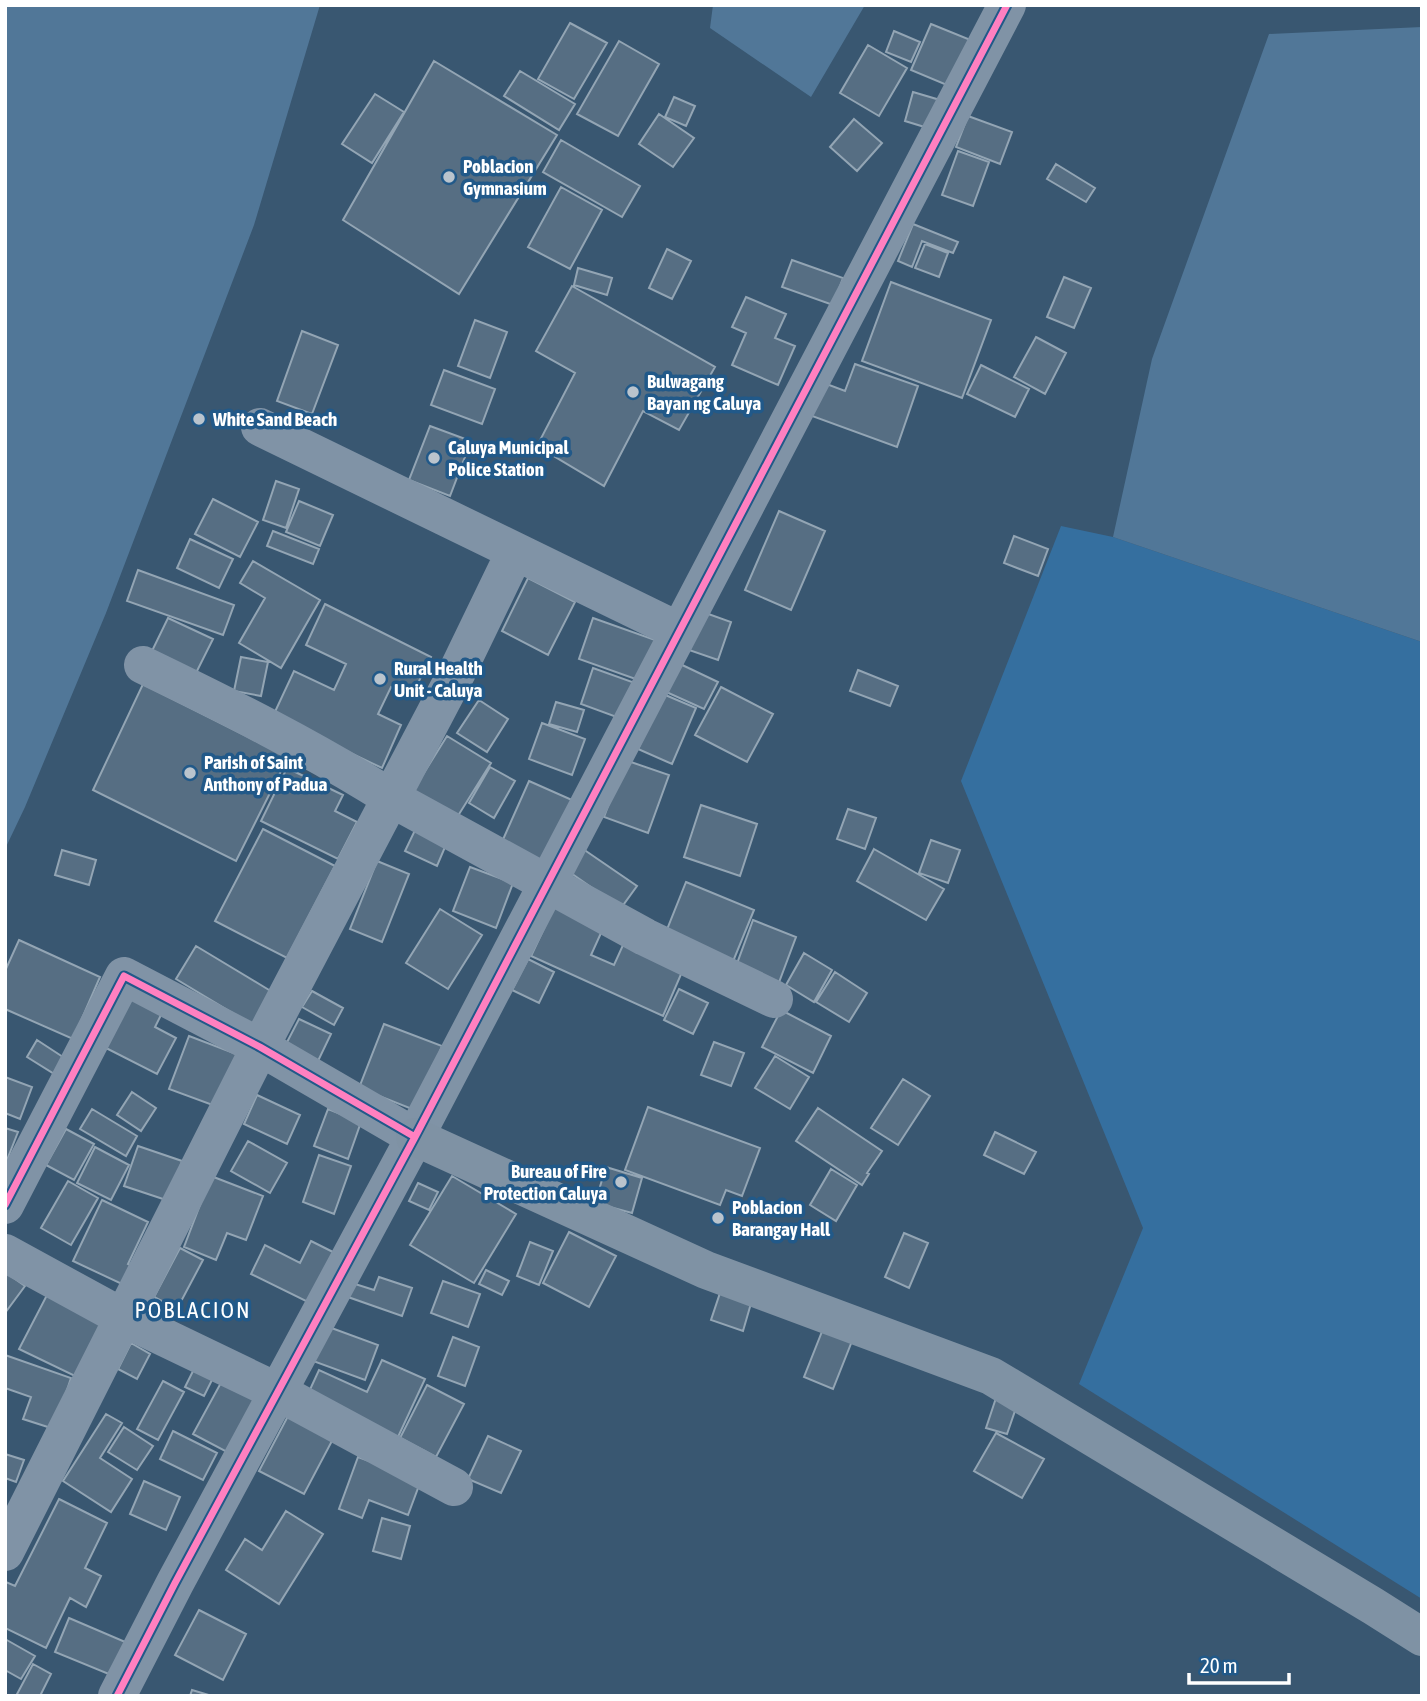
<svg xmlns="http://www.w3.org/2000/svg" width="1427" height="1701" font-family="'Asap Condensed',sans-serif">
<rect width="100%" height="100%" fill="#395771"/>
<path fill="#356f9f" d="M1061,526L1113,537L1422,642V1599L1079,1384L1143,1228L961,781Z"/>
<path fill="#517798" d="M5,5H320L254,225L106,613L25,807L5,849Z
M713,5H865L811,97L710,28Z
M1422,27V642L1113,537L1152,359L1269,34Z"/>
<path fill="#566e83" stroke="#93a5b4" stroke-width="2" d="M570,23L607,43L574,99L538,79Z
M931,24L973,41L954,88L911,70Z
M894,31L920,42L911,62L886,52Z
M619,41L659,64L618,136L577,114Z
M868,45L907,68L879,116L840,93Z
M434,61L557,135L459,294L343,220Z
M520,71L575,104L559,130L504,96Z
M913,92L940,100L931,129L905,121Z
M375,94L404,112L372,163L342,144Z
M674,97L695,106L686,126L665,117Z
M659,114L694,138L673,167L639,144Z
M968,116L1012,132L1000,164L956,147Z
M854,119L882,143L857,171L830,147Z
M561,140L640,186L622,217L543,172Z
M958,151L989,162L973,206L942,195Z
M1056,164L1095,188L1086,202L1047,179Z
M561,187L602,210L570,269L528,247Z
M913,224L958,242L953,253L922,241L912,267L898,261Z
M925,244L948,253L939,277L915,268Z
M667,249L691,261L672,299L649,288Z
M792,260L843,278L833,305L782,287Z
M578,268L612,278L607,295L574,285Z
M1064,277L1091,288L1074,328L1047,317Z
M891,282L991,320L962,398L862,361Z
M572,286L715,367L679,430L643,411L604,486L537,446L575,373L536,351Z
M746,297L786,314L775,338L795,346L778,385L732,365L746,333L732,327Z
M475,320L507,332L490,378L458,366Z
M302,331L338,345L312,414L277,401Z
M1036,337L1066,353L1045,394L1014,377Z
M855,364L918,386L897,447L812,416L824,383L845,391Z
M981,365L1029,389L1015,417L967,394Z
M444,370L495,389L482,424L431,405Z
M430,426L471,441L450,496L409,480Z
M276,481L299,489L286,528L263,520Z
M213,499L258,522L240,557L195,534Z
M299,501L333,515L320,546L286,532Z
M779,511L825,531L791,610L745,590Z
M273,531L319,549L313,564L267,546Z
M1014,536L1048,549L1038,576L1004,563Z
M190,539L233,559L219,588L177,568Z
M253,561L320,600L281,668L239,643L265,598L240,583Z
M138,570L234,605L223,635L127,601Z
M528,578L575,602L548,655L502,631Z
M325,604L431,657L411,697L391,687L378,714L401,725L382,768L273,716L294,671L334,690L346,664L306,645Z
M700,611L731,622L718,660L686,649Z
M168,618L213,639L194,677L150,655Z
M593,618L658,641L644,682L579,659Z
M241,657L268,662L261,696L234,691Z
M678,663L718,682L704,709L664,691Z
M593,668L635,683L622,719L581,704Z
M858,670L898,686L890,706L850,691Z
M143,684L288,757L236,861L93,790Z
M721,687L773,714L747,762L695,735Z
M663,694L696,708L672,764L638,749Z
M479,700L508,719L487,752L457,733Z
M556,702L584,710L577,732L549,724Z
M542,723L585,739L572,775L529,759Z
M447,736L491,763L456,819L412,792Z
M625,760L669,775L648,833L604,817Z
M490,767L515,781L494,818L469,803Z
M287,768L343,795L335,811L357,822L338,859L261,821Z
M529,781L572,800L543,863L501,844Z
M701,805L757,824L740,876L684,857Z
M848,809L876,818L865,849L837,839Z
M417,826L448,840L437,866L405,851Z
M263,829L335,866L287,958L215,921Z
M931,840L960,850L948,883L919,873Z
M583,849L637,886L621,908L568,871Z
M874,849L944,889L926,920L857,881Z
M62,850L96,860L89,885L55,875Z
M377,861L409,874L382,942L350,929Z
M470,867L513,883L496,928L453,911Z
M686,882L754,910L732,964L664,937Z
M557,901L606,922L591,955L614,965L623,945L682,972L663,1016L531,956Z
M440,909L482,935L448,989L406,963Z
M753,920L796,937L778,985L735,969Z
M19,940L100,977L73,1039L5,1009V971Z
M196,946L274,993L254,1026L176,979Z
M804,953L832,970L814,1002L786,985Z
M528,959L554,972L539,1003L512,990Z
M835,972L867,993L849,1022L816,1002Z
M679,989L708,1003L693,1034L664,1020Z
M312,991L343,1008L334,1025L302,1007Z
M132,993L164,1009L155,1027L176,1038L157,1074L104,1047Z
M781,1010L831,1036L813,1073L762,1047Z
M299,1019L331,1034L318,1061L285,1046Z
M384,1024L442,1046L417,1111L359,1088Z
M189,1036L239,1055L218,1107L169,1089Z
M37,1040L66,1059L56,1075L27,1057Z
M714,1042L744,1053L731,1086L701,1075Z
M775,1056L809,1077L790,1109L755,1088Z
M5,1077L32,1087L20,1119L5,1113Z
M903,1079L930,1096L898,1145L871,1128Z
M132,1092L156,1108L141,1131L117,1115Z
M257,1095L300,1115L287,1144L244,1124Z
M648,1107L760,1148L742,1196L726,1190L720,1205L625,1170Z
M818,1108L882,1151L867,1173L869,1174L862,1185L796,1141Z
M92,1109L137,1136L126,1156L80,1129Z
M328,1109L361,1122L348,1159L314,1146Z
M5,1128L18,1132L5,1165Z
M66,1129L94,1144L74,1180L46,1165Z
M995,1132L1036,1152L1024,1174L984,1155Z
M248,1141L287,1163L270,1193L231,1171Z
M138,1146L182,1161L169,1201L124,1186Z
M95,1147L129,1165L111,1200L77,1183Z
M319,1155L351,1166L334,1214L303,1202Z
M606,1167L642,1178L632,1213L595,1203Z
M831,1169L857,1185L836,1221L810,1205Z
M211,1176L263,1196L246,1240L227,1233L216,1260L184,1247Z
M452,1176L516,1214L474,1283L410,1245Z
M68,1181L98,1198L71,1245L41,1228Z
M418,1183L438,1192L429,1210L409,1201Z
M102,1200L148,1222L128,1264L133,1266L124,1285L73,1261Z
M569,1232L616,1256L589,1307L543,1283Z
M904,1233L928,1243L909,1288L885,1277Z
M311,1241L339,1255L314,1305L251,1274L265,1245L300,1263Z
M530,1242L553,1251L539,1285L517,1276Z
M180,1248L203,1260L177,1309L154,1297Z
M486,1270L509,1281L502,1295L479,1284Z
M5,1272L25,1286L5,1313Z
M379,1277L412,1288L402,1316L348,1297L352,1283L374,1290Z
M443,1281L480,1294L468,1327L431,1313Z
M721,1290L752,1300L743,1331L711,1320Z
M47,1295L104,1323L77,1377L19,1349Z
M326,1326L378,1345L365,1380L313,1361Z
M823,1329L852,1341L833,1389L804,1377Z
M453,1337L479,1347L465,1386L438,1376Z
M131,1343L150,1354L137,1379L118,1369Z
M5,1355L71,1378L54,1429L23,1419L31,1397L5,1388Z
M382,1360L425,1379L398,1437L307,1396L319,1370L367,1392Z
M195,1367L214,1376L204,1396L185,1387Z
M223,1379L257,1397L227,1452L193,1434Z
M163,1381L184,1392L158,1440L137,1429Z
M427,1385L464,1404L436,1457L400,1438Z
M996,1398L1017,1405L1007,1434L986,1428Z
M106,1414L122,1423L100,1458L132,1479L111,1512L63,1481Z
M288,1416L333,1439L304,1494L259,1471Z
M124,1427L153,1446L137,1470L108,1452Z
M173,1431L217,1453L203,1480L160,1459Z
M996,1433L1044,1459L1022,1498L974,1471Z
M488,1436L521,1451L501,1493L468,1479Z
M5,1454L24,1460L16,1482L5,1478Z
M358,1457L421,1480L408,1515L369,1500L362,1518L339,1509Z
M144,1481L180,1497L166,1530L130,1514Z
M59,1499L107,1523L85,1568L101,1576L86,1607L70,1598L46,1648L5,1628V1584L6,1582L15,1586Z
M286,1511L323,1534L279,1604L226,1570L245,1539L262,1550Z
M382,1518L410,1526L401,1559L373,1551Z
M199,1610L246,1634L223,1680L175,1655Z
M69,1618L130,1644L116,1677L55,1652Z
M5,1639L35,1656L21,1679L5,1670Z
M33,1664L51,1674L40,1696H16Z
M192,1690L212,1696H190Z"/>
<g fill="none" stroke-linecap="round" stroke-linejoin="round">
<path stroke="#8093a6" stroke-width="38" d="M260,427L679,631
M143,665C228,706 312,748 391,798L645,937L774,999
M5,1205L124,976L260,1047L415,1137
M5,1253L124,1318L278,1392L454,1487
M5,1552L260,1047L457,672L515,552
M117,1696L175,1583L415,1137L1007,5"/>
<path stroke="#7f92a4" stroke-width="38" d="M415,1137L706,1270L991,1376L1373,1606L1422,1637"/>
<g stroke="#215989" stroke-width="11">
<path id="cycleway" d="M5,1205L124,976L260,1047L415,1137
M117,1696L175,1583L415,1137L1007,5"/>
</g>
<use href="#cycleway" stroke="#ff80c0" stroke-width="7"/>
</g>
<g fill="#bac4cd" stroke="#215989" stroke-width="2.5">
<circle cx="449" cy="177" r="7"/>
<circle cx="633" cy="392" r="7"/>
<circle cx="199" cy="419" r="7"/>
<circle cx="434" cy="458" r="7"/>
<circle cx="380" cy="679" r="7"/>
<circle cx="190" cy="773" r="7"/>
<circle cx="621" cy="1182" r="7"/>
<circle cx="718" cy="1218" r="7"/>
</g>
<g text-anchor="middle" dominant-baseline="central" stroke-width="7" stroke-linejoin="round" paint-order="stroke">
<g font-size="19" font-weight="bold" fill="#fff" stroke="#215989" text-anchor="start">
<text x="463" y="166">Poblacion<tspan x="463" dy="22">Gymnasium</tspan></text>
<text x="647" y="381">Bulwagang<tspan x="647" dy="22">Bayan ng Caluya</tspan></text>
<text x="213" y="419">White Sand Beach</text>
<text x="448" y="447">Caluya Municipal<tspan x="448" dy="22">Police Station</tspan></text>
<text x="394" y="668">Rural Health<tspan x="394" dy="22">Unit - Caluya</tspan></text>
<text x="204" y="762">Parish of Saint<tspan x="204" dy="22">Anthony of Padua</tspan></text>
<text x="607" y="1171" text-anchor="end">Bureau of Fire<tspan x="607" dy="22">Protection Caluya</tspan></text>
<text x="732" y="1207">Poblacion<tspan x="732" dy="22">Barangay Hall</tspan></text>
</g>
<g font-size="23" letter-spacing="2" fill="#fff" stroke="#215989">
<text x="193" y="1310">POBLACION</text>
</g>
</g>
<rect width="1427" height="1701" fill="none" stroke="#ffffff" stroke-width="14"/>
<path d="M1189 1673v10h100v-10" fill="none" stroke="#ffffff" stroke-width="3.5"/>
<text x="1200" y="1673" font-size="21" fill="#ffffff" stroke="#215989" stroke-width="5" paint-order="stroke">20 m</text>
</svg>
